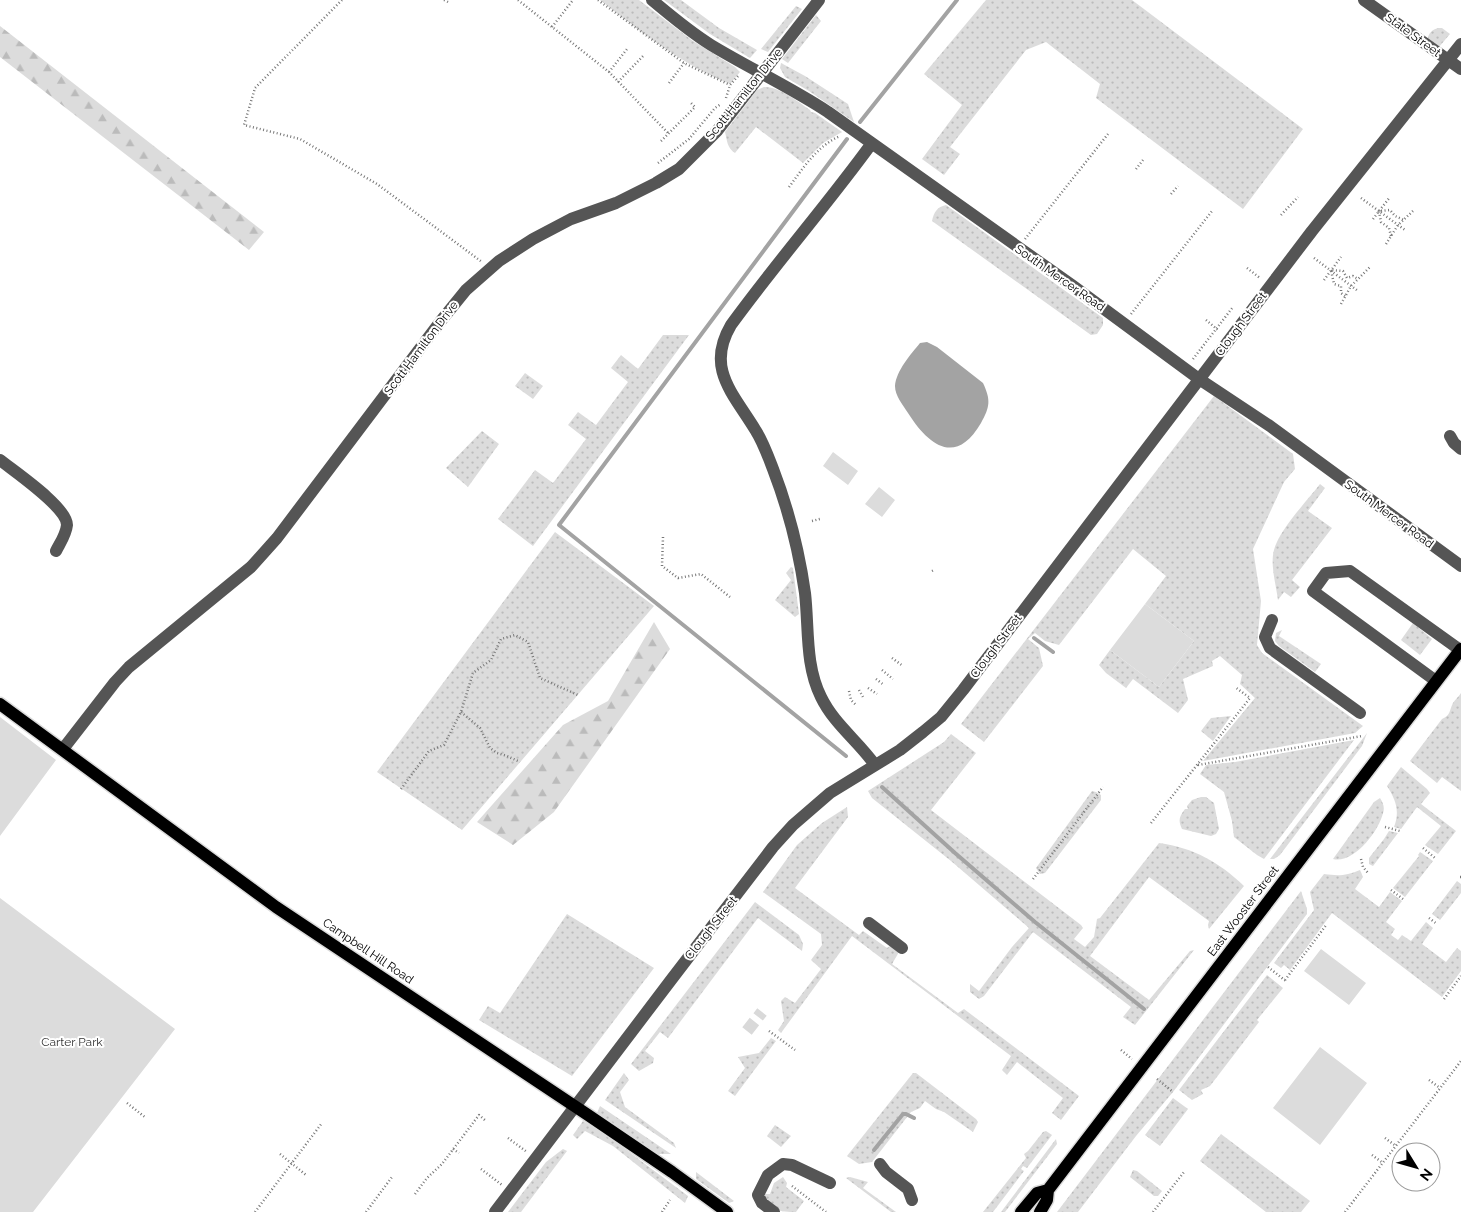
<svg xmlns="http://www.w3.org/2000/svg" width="1461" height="1212" font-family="Raleway,sans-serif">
<defs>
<pattern id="grass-dots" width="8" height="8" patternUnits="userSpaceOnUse" patternTransform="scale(1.25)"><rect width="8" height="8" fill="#dcdcdc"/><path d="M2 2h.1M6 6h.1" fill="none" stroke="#bbb" stroke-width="1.8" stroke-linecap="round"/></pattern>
<pattern id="forest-firs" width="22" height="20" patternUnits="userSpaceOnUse" patternTransform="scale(1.25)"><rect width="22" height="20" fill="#dcdcdc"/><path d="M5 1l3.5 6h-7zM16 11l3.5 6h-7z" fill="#bbb"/></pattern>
</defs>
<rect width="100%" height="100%" fill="#fff"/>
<path fill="url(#grass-dots)" d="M600,0H639L693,41L735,67L740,72L730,84C681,64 641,32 600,0Z
M664,0H681L719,28L757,50L750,58L710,34Z
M986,0H1132L1303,129L1243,209L1096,98L1100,84L1046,42L1026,50L950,147L960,154L944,175L922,159L962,105L924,74Z
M796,6L802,9L768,52L761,49Z
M816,15L821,21L788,63L782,59Z
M1439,28H1442L1450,34L1439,47L1428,39C1428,33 1433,29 1439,28Z
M781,63L805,76L848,104L854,122L809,91L785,77L780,68Z
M764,87C780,87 797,101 810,110L811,112L815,113L842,132L823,143L803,163L756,127L735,153C727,148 727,140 725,132L757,90Z
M946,205L1103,318V325L1097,334L1091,335L932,221C934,212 937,207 946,205Z
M663,335H689L533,546L498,519L535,470L553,483L586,439L568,425L578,412L596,425L628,382L611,368L621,355L638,369Z
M525,373L543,386L533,399L515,386Z
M1214,396L1293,454L1295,469L1284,482L1253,549L1261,601L1257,645L1262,653L1363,726L1355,733L1203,761L1255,698L1240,684L1242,675L1220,656L1212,661L1213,666L1183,679L1188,700L1178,713L1133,679L1126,688L1106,673L1099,665L1110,650L1159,687L1194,641L1145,604L1166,576L1133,549L1059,645L1045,641L1035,633L1028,639L1039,648L1043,666L984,742L961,724Z
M482,431L499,444L468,487L446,468Z
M1320,484L1325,488L1308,511L1332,528L1292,580L1300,587L1291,597L1284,592L1278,600C1276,584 1270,565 1274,550C1279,530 1307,501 1320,484Z
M555,532L654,606L462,830L377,772Z
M791,567L793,568L799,614L795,617L775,600L791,580L786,573Z
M1413,623L1432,639L1420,655L1401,640Z
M1282,630L1279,636L1321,664L1315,672L1279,646L1275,641L1276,633Z
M1461,693V791L1442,777L1437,783L1410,761L1442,719C1451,715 1449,711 1453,703C1455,700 1459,696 1461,693Z
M1231,716L1213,741L1201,731L1211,718Z
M1367,733L1362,746L1280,855L1274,859H1270Z
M951,734L976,753L931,810L1081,925L1083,928L1074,939L1085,947L1094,937L1097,919L1100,918L1159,843C1194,848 1219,862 1244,886L1209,929L1208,925L1209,921L1149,877L1090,956L1149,1000L1190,951L1194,950L1135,1025L1123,1017L1131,1007L1033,932L984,996L979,999L970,992V984L979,991L1012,947L1029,928L951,861L872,798L868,791L944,742Z
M1354,740L1264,859L1257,855L1234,837L1232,821L1224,792L1200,774L1206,765L1235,762Z
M1401,767L1427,789L1430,793L1421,804L1456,831L1438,854L1425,845L1441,826L1417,807L1401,829L1394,827C1400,811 1396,800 1387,786Z
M1092,791L1096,792L1101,795V800L1045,873L1040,874L1036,868Z
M1201,797H1206L1214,803L1219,829L1216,834L1211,836L1182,829C1178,820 1179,817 1185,809H1188L1187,806L1192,800Z
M1380,798C1383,803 1385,807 1383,813C1379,831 1354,864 1333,859L1374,802Z
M847,807L848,817L795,888L859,935L863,931L887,948L890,946L899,952L892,964L958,1013L964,1009L1079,1096L1061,1120L1052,1113L1063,1098L1017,1062L1007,1075L1002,1070L1011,1056L852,936L781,1033L778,1030L784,1021L781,1001L785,997L795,1003L821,969L811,960L822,945L821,934L763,892L797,845L822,823Z
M1389,831L1398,833L1373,866L1369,864V858L1384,839Z
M1420,852L1433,861L1405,897L1393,888L1419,856L1418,855Z
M1360,870L1363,877L1355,889L1379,907L1390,892L1402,901L1386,922L1395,929L1391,935L1398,940L1402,935L1411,941L1426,922L1433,928L1422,944L1446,962L1457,948L1461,951V971L1442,997L1332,913L1290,970L1284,965L1281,968L1274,963L1314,910L1310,892L1324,874C1338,876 1346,876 1360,870Z
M1457,881L1461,884V893L1440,920L1432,914Z
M1301,891L1307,909V914L1173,1092L1136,1136L1078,1212H1057Z
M755,902L799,935L803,944L802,951L758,918L668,1038L660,1032L645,1051L654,1058L653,1063L639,1071L631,1064Z
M567,914L654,968L572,1076L479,1020L488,1006L500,1013Z
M1267,975L1283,988L1257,1020L1259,1022L1210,1086L1201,1090L1203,1094L1192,1100L1179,1090Z
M771,1038L776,1041L735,1096L728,1091L745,1068L738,1057L759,1053Z
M624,1073L629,1080L620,1092L625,1107L674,1143L676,1148L605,1100Z
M913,1073H916L976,1119L978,1122L973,1132L944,1112L936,1109L925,1101L920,1108L911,1112L872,1162L859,1164L847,1156Z
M1173,1098L1188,1109L1160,1146L1145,1135Z
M600,1106L671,1154H657L597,1113Z
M583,1121L605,1134L688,1196L685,1203L613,1146L585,1131L577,1139L573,1135Z
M775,1125L791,1136L781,1147L767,1136Z
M1046,1131L1052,1135L1027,1168L1023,1166L1021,1169L1024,1171L993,1212H983L1026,1158L1024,1154L1028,1151L1043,1132Z
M1221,1134L1310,1201L1301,1212H1266L1200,1161Z
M1056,1139L1057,1144L1005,1212H1001Z
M563,1149L567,1151L521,1212H508L546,1162Z
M1133,1170L1137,1171L1162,1191L1158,1196H1154L1130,1177Z
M696,1172L734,1201L729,1203L696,1179Z
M783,1177L787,1183L786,1187L804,1201L796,1212C780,1212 769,1211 764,1194H770L774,1183Z
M850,1177L868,1182L863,1188L896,1212H891L846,1178Z"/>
<path fill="url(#forest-firs)" d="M0,26L264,232L249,250L0,57Z
M654,622L670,649L554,812L513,845L477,822L563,725L608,701Z"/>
<path fill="#dcdcdc" d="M833,452L858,471L848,485L823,466Z
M879,487L895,500L882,517L865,504Z
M1145,604L1194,641L1159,687L1110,650Z
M0,717L56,760L0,836Z
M0,898L175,1029L33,1212H0Z
M1321,949L1366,983L1349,1005L1304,971Z
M1320,1047L1367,1083L1320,1145L1273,1108Z"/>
<path fill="#a3a3a3" d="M927,342L937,347L983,383C991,400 990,407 981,423C956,466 929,446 908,413C903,405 895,396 895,386C896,371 911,354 920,343Z"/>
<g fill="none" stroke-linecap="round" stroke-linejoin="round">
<path stroke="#a3a3a3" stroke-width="4" d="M860,122L957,0
M1034,638L1053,652
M846,756L559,525L847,139
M882,787L955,853L1035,922L1144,1009
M874,1150L903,1114H906L914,1118"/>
<path stroke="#d9d9d9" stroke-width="12" stroke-dasharray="12 6" stroke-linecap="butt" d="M747,1031L762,1012"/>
<g stroke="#dbdbdb" stroke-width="15">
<path id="major" d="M0,704L276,907L588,1115L672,1172L727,1212
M1021,1212L1037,1193L1048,1190
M1040,1212L1047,1200L1048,1190L1461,649"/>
</g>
<path stroke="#777" stroke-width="2.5" stroke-dasharray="1 2.5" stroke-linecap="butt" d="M342,0L255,88L244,125L300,139L377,184L482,262
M444,0L448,2
M518,0L609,72L668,133
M598,0L684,63L730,85
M552,27L573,0
M609,72L627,49
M618,82L643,56L645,57
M669,83L684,63
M726,98L730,85L739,75
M661,141L695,107L691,103
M658,163L689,139L715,108L721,104
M1136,169L1143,160
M789,187C804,167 817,146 840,136
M1171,194L1178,186
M1361,198L1405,230
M1281,215L1298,197
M1373,219L1390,197
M1391,236L1389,228L1381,222L1379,211L1390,210L1395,216L1404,220
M1025,239L1108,134
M1386,244L1398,225L1413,211
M1314,258L1358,291
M1247,268L1260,278
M1324,280L1341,257
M1345,296L1341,293V286L1334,284L1331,270L1343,271L1347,278L1353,276L1358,279
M1341,304L1351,286L1371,266
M1131,314L1212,211
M1206,320L1218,330
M1193,359L1233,307
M812,521L820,519
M663,537L662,566L678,578L701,574L730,597
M932,571L934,570
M892,658L903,666
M882,670L893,679
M876,679L884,685
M868,688L877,694
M859,690L863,697
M849,691L851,700L856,705
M461,712L480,728L490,748L497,753L507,756L520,762
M1198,765L1362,736
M401,789L429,751L444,745L461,712L473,673L491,660L501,639L515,635L528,642L540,678L578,695
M1151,823L1250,698L1235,687
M1385,827L1400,831
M1423,848L1435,858
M1361,859L1363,867L1368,873
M1460,877H1461
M1033,879L1103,787
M1391,890L1403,899
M1429,918L1437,924
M1268,967L1287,982
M1285,980L1327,924
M1444,999L1461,976
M769,1031L795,1050
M1121,1050L1132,1059
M1157,1079L1173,1092
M1429,1080L1440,1088
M127,1103L146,1118
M508,1138L527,1152
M1385,1138L1396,1146
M453,1149L459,1153
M280,1154L306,1175
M1372,1155L1383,1163
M481,1169L502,1185
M792,1186L826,1212
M415,1194L427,1178L442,1164L479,1115L486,1121
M255,1212L322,1123
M366,1212L392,1177
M662,1212L670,1200
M1153,1212L1184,1172
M1345,1212L1461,1061"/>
<path stroke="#555" stroke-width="12" d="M652,0C671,16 690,32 711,45C749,68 790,87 828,112L1073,286L1199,379L1270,426L1461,566
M1364,0L1461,69
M872,143C827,205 776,263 731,325C705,369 734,394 756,431C763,442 768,456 773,469C788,508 799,551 805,593C809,628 805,665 821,697C834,724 858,741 875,765
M1450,436L1454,443L1461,449
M0,460C15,472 67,507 67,525C66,535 60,543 56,551
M1272,620L1265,637L1270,648L1360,713
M1436,681L1313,591L1326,573L1350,571L1460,650
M63,749L115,682L129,667L251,567L277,538L440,322L466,290L499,261L533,239L571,219L616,203L656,183L679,169L717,131L819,0
M869,923L902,948
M880,1164L886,1172L908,1189L912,1200
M495,1212L671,980L773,847L793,825L830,793L900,750L923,732L941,717L963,690L1312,231L1461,44
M774,1212L762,1203L758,1195L768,1175L783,1164L792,1165L830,1183"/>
<use href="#major" stroke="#000" stroke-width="12"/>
</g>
<g text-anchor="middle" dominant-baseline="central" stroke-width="4" stroke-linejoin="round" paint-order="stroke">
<g font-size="12" fill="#000" stroke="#fff">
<text transform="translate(1413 35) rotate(36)">State Street</text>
<text transform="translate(744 94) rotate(-51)">Scott Hamilton Drive</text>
<text transform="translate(1060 278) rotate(35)">South Mercer Road</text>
<text transform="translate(1241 324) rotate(-53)">Clough Street</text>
<text transform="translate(421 348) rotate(-53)">Scott Hamilton Drive</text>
<text transform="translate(1389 514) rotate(36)">South Mercer Road</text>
<text transform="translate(996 646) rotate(-53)">Clough Street</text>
<text transform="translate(1243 911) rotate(-53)">East Wooster Street</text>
<text transform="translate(711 928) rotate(-52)">Clough Street</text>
<text transform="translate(368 951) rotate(34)">Campbell Hill Road</text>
</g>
<g font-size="12" fill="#333" stroke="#fff">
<text x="72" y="1042">Carter Park</text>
</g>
</g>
<g transform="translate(1416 1167) rotate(127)"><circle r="24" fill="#ffffff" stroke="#999999"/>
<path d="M0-4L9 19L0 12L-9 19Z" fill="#000000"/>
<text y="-8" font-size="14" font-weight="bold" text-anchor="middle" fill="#000000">N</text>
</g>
</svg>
